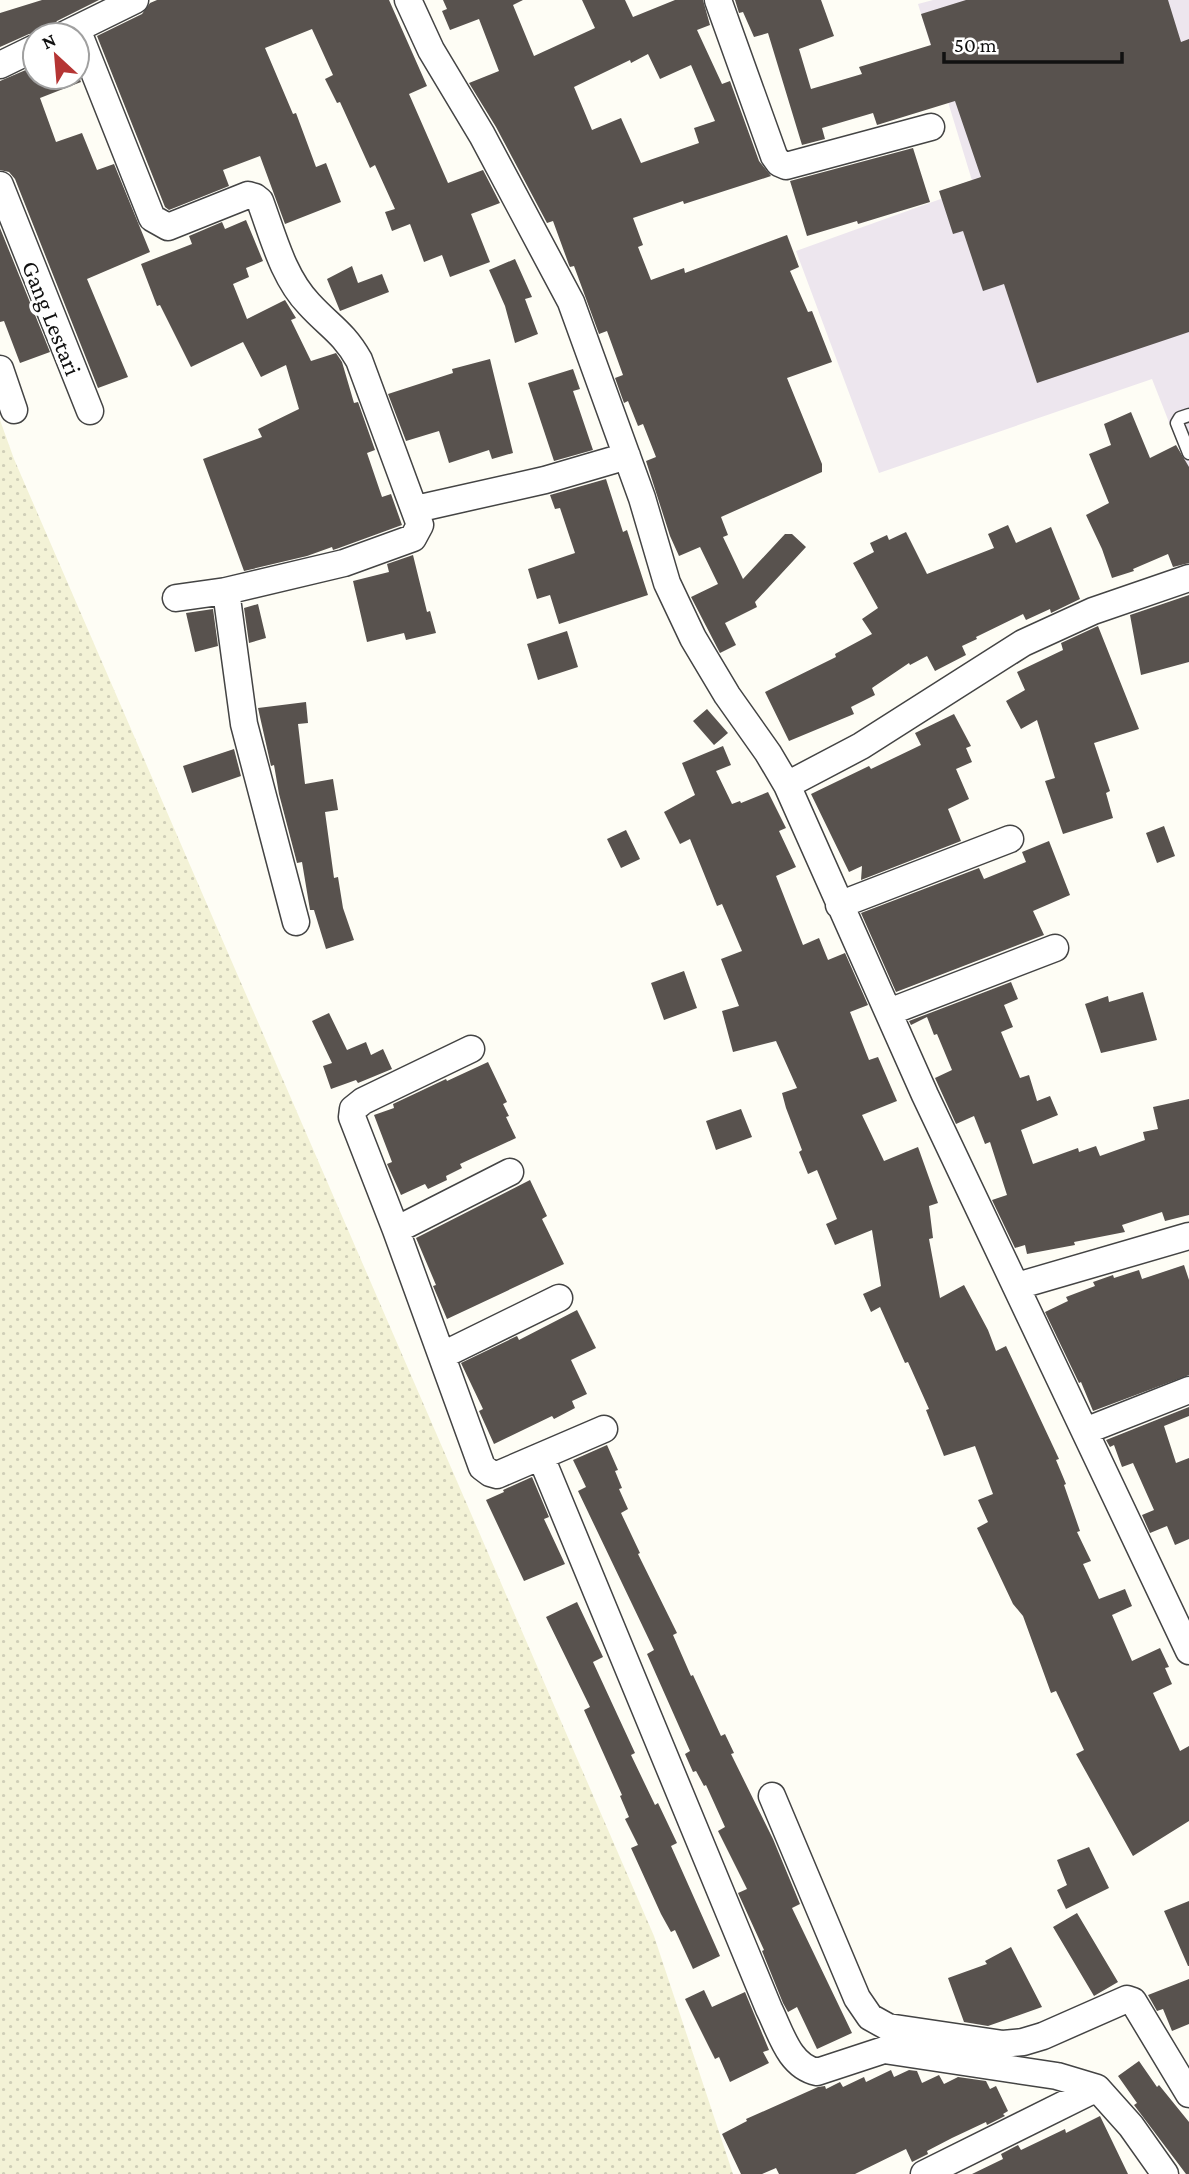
<svg xmlns="http://www.w3.org/2000/svg" width="1189" height="2174" font-family="'Crimson Pro',serif">
<defs>
<pattern id="farmland-dots" width="8" height="8" patternUnits="userSpaceOnUse" patternTransform="scale(1.75)"><rect width="8" height="8" fill="#f3f2d6"/><path d="M2 2h.1M6 6h.1" fill="none" stroke="#cfceb7" stroke-width="1.8" stroke-linecap="round"/></pattern>
</defs>
<rect width="100%" height="100%" fill="#fefdf5"/>
<path fill="#ede6ee" d="M933,0H1189V473L1152,379L879,473L796,251L974,187L918,4Z"/>
<path fill="url(#farmland-dots)" d="M0,420L14,459L654,1936L733,2174H0Z"/>
<path fill="#58524e" fill-rule="evenodd" d="M42,0H99L57,21L49,32L29,34L0,47V13Z
M157,0H389L427,86L409,94L448,183L483,170L500,203L471,214L490,262L450,277L442,255L424,262L410,224L392,231L385,212L395,209L375,165L370,168L340,102L337,103L325,79L333,75L312,29L265,48L293,114L296,113L316,167L326,163L341,202L285,224L260,156L223,170L229,186L169,210L165,207L97,36L142,14L150,3Z
M443,0H523L513,5L534,56L595,28L582,0H625L633,17L675,0H703L710,25L697,30L722,84L730,81L759,161L771,176L684,204L683,201L633,218L643,245L638,247L651,280L684,268L685,273L787,235L799,267L790,271L808,312L812,311L832,362L787,378L822,464V472L721,517L728,535L723,537L743,579L785,534H792L806,547L755,602L757,607L725,623L736,645L720,653L691,597L718,584L700,547L679,556L670,536L646,461L656,457L643,424L638,426L628,401L624,403L615,378L623,375L607,331L599,334L574,266L570,267L569,265L553,221L547,223L496,127L469,83L499,71L479,19L450,30L442,11L447,9ZM648,54L660,79L691,65L715,121L694,128L699,143L641,163L621,118L592,130L574,87L630,60L631,63Z
M735,0H821L834,36L799,49L811,89L862,74L859,67L931,45L921,14L966,0H1168L1181,42L1189,39V332L1037,383L1004,284L983,291L963,231L953,234L939,191L981,177L955,101L877,125L873,113L822,128L825,139L802,145L768,33L754,37L743,12L739,13Z
M35,66V77H77V72L81,82L40,98L56,142L82,133L97,170L114,164L150,252L87,279L128,377L98,388L15,179L9,172L0,170V81Z
M913,148L930,202L858,224L857,221L807,236L790,181Z
M246,220L263,261L246,268L249,277L233,284L247,319L285,300L296,318L291,320L311,361L336,353L342,362L354,403L358,402L375,450L367,453L382,497L391,494L402,525L339,548L333,550L332,547L307,556L244,571L203,459L262,437L258,429L299,409L286,365L261,377L243,342L191,367L160,305L157,306L141,264L192,244L189,236L222,222L225,229Z
M0,228L50,352L20,363L4,321L0,322Z
M515,259L532,297L525,299L538,334L515,343L505,306L489,270Z
M352,266L358,283L382,274L389,292L340,311L327,279Z
M490,359L513,453L492,459L489,450L449,463L439,431L406,441L388,394L453,373L452,369Z
M573,369L580,389L573,391L593,450L554,461L528,383Z
M1131,412L1150,458L1176,445L1189,467V563L1173,567L1168,554L1133,569L1134,571L1112,578L1102,549L1086,515L1109,503L1089,454L1111,445L1104,424Z
M606,479L623,532L627,530L648,595L559,624L550,595L537,599L528,569L575,553L560,508L555,509L550,495Z
M1008,525L1016,543L1051,527L1080,599L1051,613L1050,609L1026,620L1023,614L976,637L977,639L962,646L966,655L935,671L927,656L910,665L909,663L872,688L875,695L851,707L854,714L789,741L765,692L836,657L835,654L872,634L862,619L878,608L853,563L874,552L870,543L887,535L889,540L906,532L927,574L994,548L988,534Z
M413,555L427,612L430,611L436,633L406,640L404,633L367,642L353,581L389,572L387,564Z
M1189,595V662L1141,675L1130,615Z
M258,604L266,638L249,643L244,608Z
M213,609L218,646L195,652L186,613Z
M1098,626L1139,729L1094,743L1110,791L1106,793L1113,818L1063,834L1045,781L1055,778L1037,720L1021,729L1006,701L1025,690L1017,672L1063,650L1061,643Z
M567,631L578,667L538,680L527,644Z
M306,702L308,723L298,724L305,784L333,779L338,810L325,812L334,878L338,877L343,908L354,940L326,949L314,910H310L302,862L297,863L279,794L274,765L271,766L258,708Z
M707,709L728,733L714,745L693,721Z
M954,714L971,746L966,748L972,762L956,769L969,799L948,809L961,841L861,880L862,866L849,872L811,794L869,766L871,769L921,745L915,733Z
M723,746L731,765L716,771L732,804L740,801L741,803L768,792L786,828L779,831L796,867L776,876L803,945L819,938L828,960L845,953L868,1005L850,1012L869,1060L878,1057L897,1101L862,1115L884,1161L918,1147L938,1203L929,1206L933,1238L929,1239L940,1298L964,1285L988,1330L996,1351L1006,1346L1059,1459L1056,1460L1066,1484L1064,1485L1080,1531L1077,1532L1091,1561L1083,1564L1099,1599L1125,1589L1132,1606L1112,1615L1132,1661L1160,1648L1169,1667L1165,1668L1172,1684L1153,1693L1180,1751L1189,1746V1821L1133,1856L1076,1754L1084,1750L1056,1691L1051,1693L1023,1616L1013,1604L977,1528L988,1522L978,1500L993,1494L975,1446L944,1456L926,1410L929,1409L908,1362L905,1363L880,1307L871,1312L863,1294L881,1286L872,1230L835,1245L826,1224L837,1219L817,1170L808,1174L799,1152L802,1150L786,1108L782,1093L797,1088L776,1041L733,1052L722,1011L739,1006L721,959L742,951L722,904L717,906L690,839L680,844L664,812L695,795L682,763Z
M234,749L241,776L192,793L183,766Z
M1164,826L1175,856L1157,863L1146,833Z
M626,830L640,859L621,868L607,839Z
M1049,841L1070,895L1033,911L1044,935L896,992L861,913L979,868L984,879L1026,862L1022,852Z
M684,971L697,1008L664,1020L651,983Z
M1011,982L1018,999L1004,1005L1013,1027L1001,1032L1020,1078L1029,1075L1037,1101L1050,1096L1058,1115L1021,1130L1033,1164L1078,1148L1079,1152L1096,1146L1100,1156L1145,1140L1143,1132L1158,1129L1153,1107L1189,1099V1215L1165,1221L1162,1212L1122,1225L1125,1232L1074,1242L1075,1245L1027,1254L1025,1245L1015,1248L992,1200L1007,1195L990,1142L985,1144L974,1116L956,1124L935,1078L952,1070L937,1034L934,1035L927,1017L911,1025L909,1021Z
M1143,992L1157,1040L1101,1053L1085,1004L1108,996L1109,1002Z
M329,1013L347,1050L366,1042L371,1055L383,1049L392,1069L358,1083L356,1080L331,1089L323,1066L332,1063L312,1021Z
M488,1062L507,1102L503,1104L509,1116L506,1117L516,1138L460,1164L462,1168L446,1176L447,1180L428,1189L425,1184L401,1195L387,1164L392,1162L374,1115L394,1108L393,1104L446,1079L447,1081Z
M741,1109L752,1137L716,1150L706,1121Z
M530,1180L547,1216L542,1219L564,1264L447,1319L433,1286L436,1285L416,1238Z
M1184,1265L1189,1280V1375L1093,1411L1081,1382L1079,1383L1045,1312L1068,1301L1066,1297L1095,1286L1093,1282L1113,1275L1114,1278L1139,1270L1142,1279Z
M577,1310L596,1348L571,1360L587,1394L572,1401L575,1408L554,1419L552,1416L494,1444L479,1411L483,1409L461,1363L517,1336L519,1340Z
M1189,1407V1416L1164,1426L1176,1463L1189,1458V1539L1175,1545L1167,1526L1150,1533L1142,1515L1154,1510L1133,1463L1122,1467L1114,1445L1110,1447L1106,1440Z
M607,1445L618,1470L615,1471L622,1488L619,1489L628,1509L621,1513L640,1553L638,1554L677,1633L673,1635L691,1676L693,1675L721,1736L725,1734L734,1753L731,1754L773,1839L800,1904L792,1908L852,2033L817,2049L797,2007L788,2012L783,2003L762,1951L764,1950L738,1893L747,1889L718,1831L725,1827L706,1785L704,1786L696,1771L693,1772L685,1754L690,1751L647,1654L654,1650L578,1491L586,1487L573,1460Z
M532,1477L549,1517L544,1519L565,1564L524,1581L486,1500L504,1492L503,1490Z
M577,1602L603,1657L593,1662L635,1753L631,1755L655,1805L658,1803L677,1843L671,1846L720,1956L693,1969L675,1930L671,1932L661,1914L631,1848L638,1845L625,1819L629,1817L620,1796L622,1795L584,1710L590,1707L546,1617Z
M1089,1847L1109,1888L1066,1909L1057,1890L1067,1885L1057,1860Z
M1189,1901V1966H1188L1164,1911Z
M1077,1913L1118,1982L1094,1996L1053,1927Z
M1011,1947L1042,2007L988,2026L964,2022L948,1978L987,1964L985,1961Z
M1189,1979V2024L1172,2031L1163,2009L1157,2011L1148,1995Z
M704,1990L712,2007L745,1992L769,2050L763,2052L769,2063L730,2082L719,2057L715,2059L685,1999Z
M1139,2061L1157,2087L1159,2085L1189,2122V2174H1186L1134,2105L1137,2103L1118,2076Z
M891,2070L894,2077L909,2070L917,2071L922,2083L939,2075L944,2084L958,2077L986,2081L990,2089L996,2086L1008,2111L1003,2114L1005,2116L987,2125L986,2122L952,2138L927,2151L928,2154L912,2162L906,2149L855,2174H779L776,2168L762,2174H741L722,2134L747,2121L746,2119L818,2087L825,2086L826,2089L840,2082L843,2087L864,2077L866,2082Z
M1100,2116L1128,2174H972L1003,2159L1001,2154L1018,2145L1021,2150L1065,2129L1066,2133Z"/>
<g fill="none" stroke-linecap="round" stroke-linejoin="round">
<g stroke="#444" stroke-width="15">
<path id="lane" d="M1189,415L1180,418L1177,423L1189,453"/>
</g>
<g stroke="#444" stroke-width="29">
<path id="street" d="M408,0L431,50L482,135L571,302L642,498L667,583L693,638L727,695L768,753L787,785L925,1095L1189,1651
M718,0L774,156L779,163L786,166L931,127
M77,29L152,218L168,227L248,195L255,197L260,201C273,236 283,277 309,304C329,326 343,332 359,360L420,525L413,538L344,563L226,591L176,598
M64,35L135,0
M0,65L35,48
M0,185L90,411
M0,369L14,410
M416,509L545,480L627,456
M226,591L244,724L296,922
M787,785L861,746L1023,643L1093,611L1189,578
M839,905L1010,839
M889,1012L1055,948
M471,1049L363,1101L353,1109L352,1117L396,1230L482,1467L490,1473L497,1475L604,1429
M396,1230L510,1172
M1017,1286L1189,1236
M443,1355L559,1298
M1085,1431L1189,1390
M541,1457L769,2009C781,2033 789,2066 817,2072L884,2050L1057,2076L1097,2088L1131,2126L1165,2174
M772,1796L857,1998L870,2017L888,2027L1003,2044L1023,2042L1043,2036L1127,1999L1133,2001L1189,2094
M924,2174L1097,2088"/>
</g>
<use href="#lane" stroke="#fff" stroke-width="12"/>
<use href="#street" stroke="#fff" stroke-width="26"/>
</g>
<g text-anchor="middle" dominant-baseline="central" stroke-width="7" stroke-linejoin="round" paint-order="stroke">
<g font-size="24" fill="#111" stroke="#fff">
<text transform="translate(52 318) rotate(68)">Gang Lestari</text>
</g>
</g>
<g transform="translate(56 56) rotate(334)"><circle r="33" fill="#ffffff" stroke="#a0a0a0" stroke-width="2"/>
<path d="M0-5L12 26L0 18L-12 26Z" fill="#b53534"/>
<text y="-10" font-size="19" font-weight="bold" text-anchor="middle" fill="#111111">N</text>
</g>
<path d="M944 52v10h178v-10" fill="none" stroke="#111111" stroke-width="3.5"/>
<text x="954" y="52" font-size="21" fill="#111111" stroke="#ffffff" stroke-width="5" paint-order="stroke">50 m</text>
</svg>
